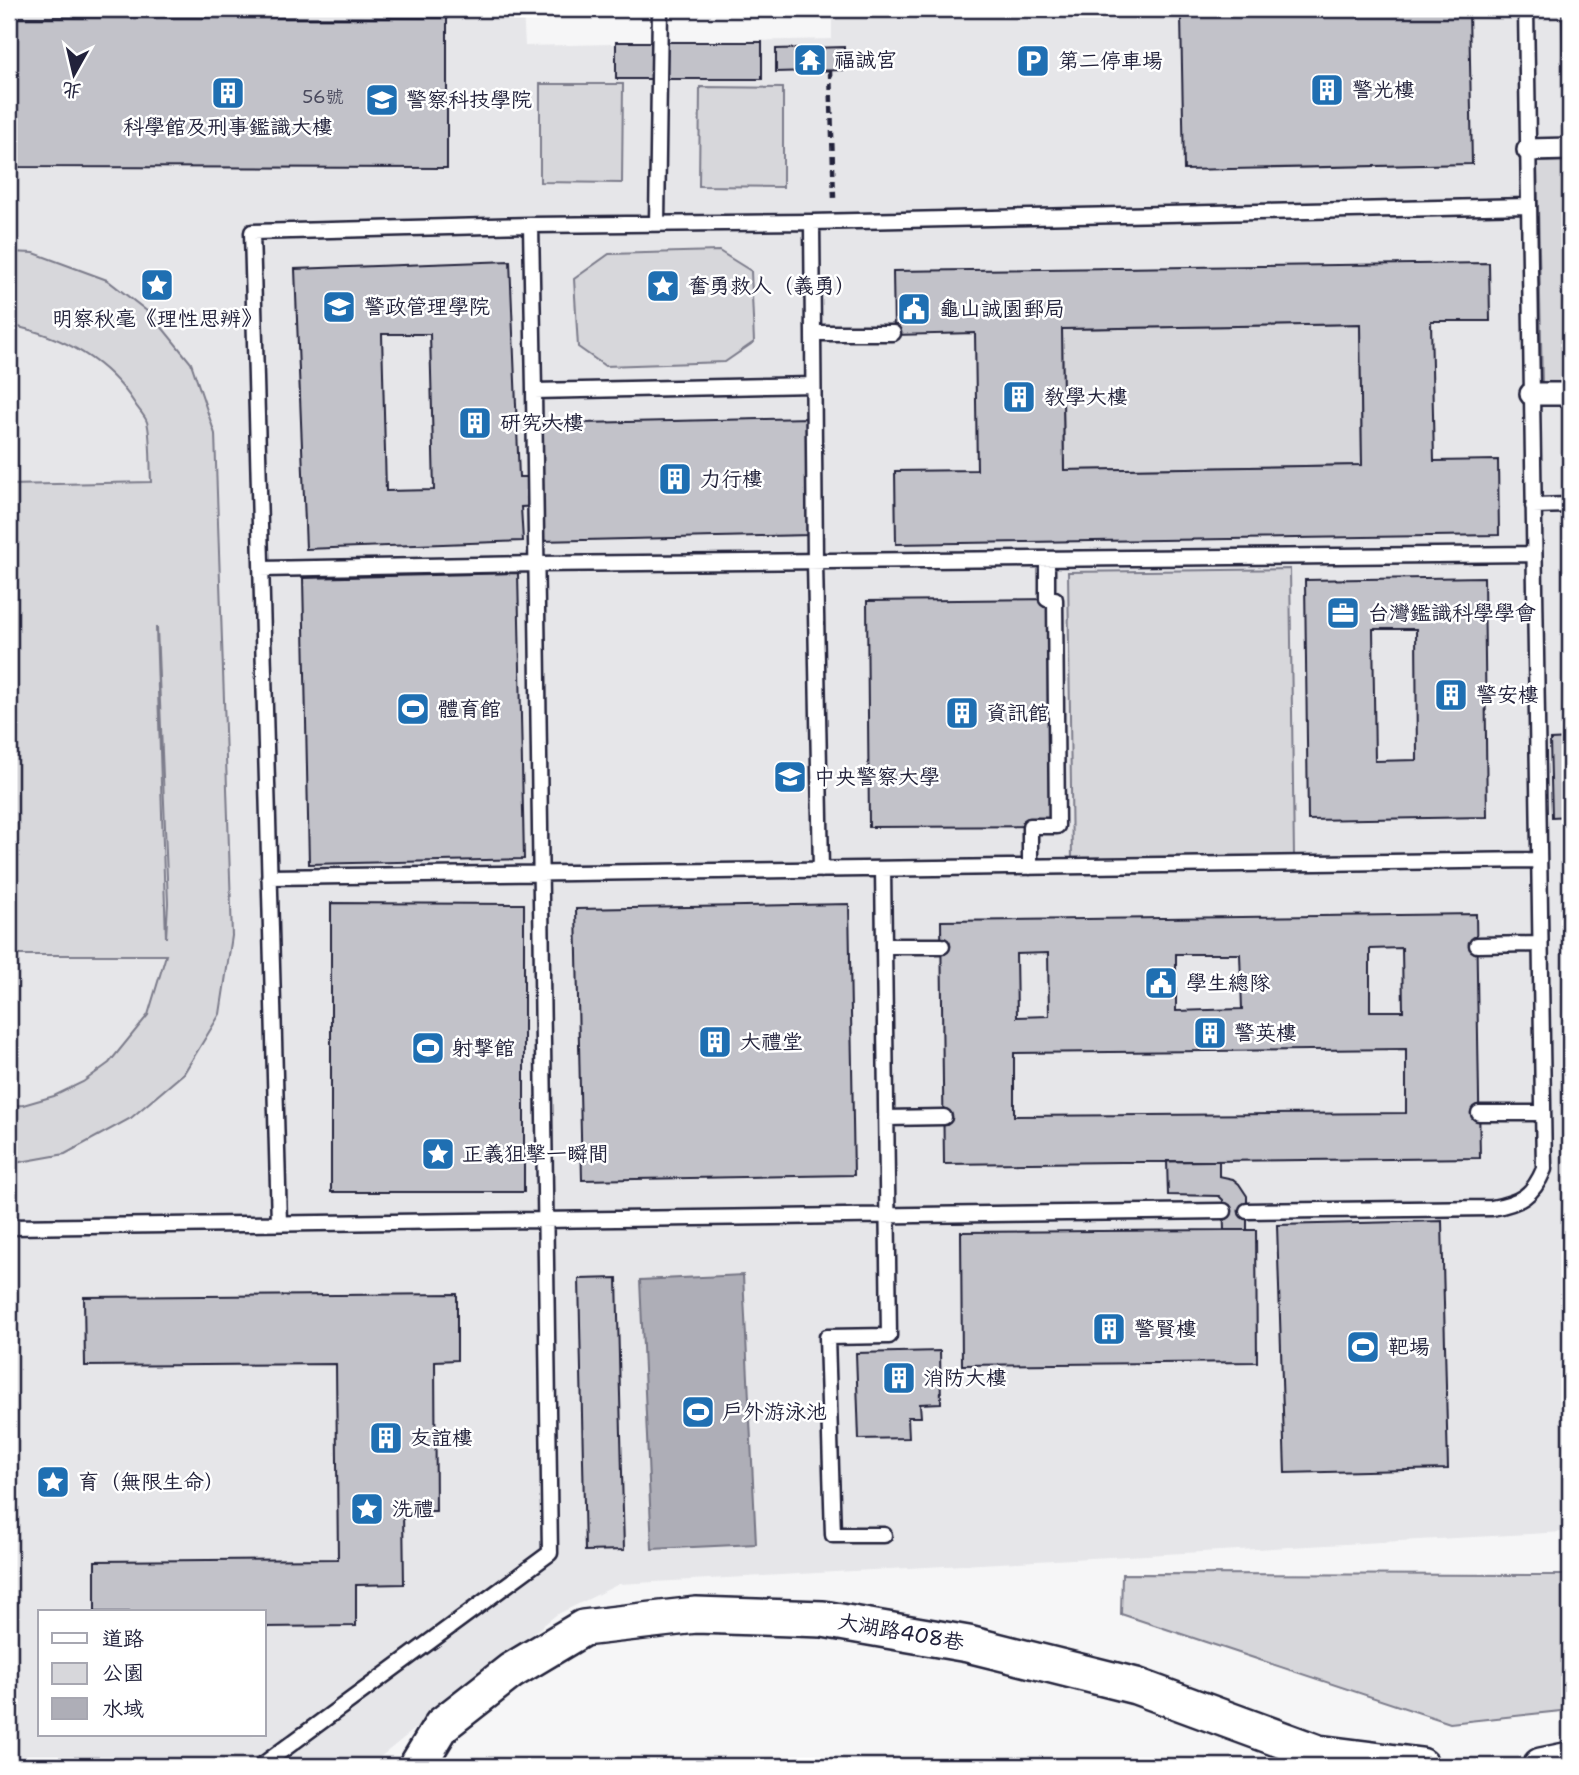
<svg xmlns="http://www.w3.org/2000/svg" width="1579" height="1775" viewBox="0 0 1579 1775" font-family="'Shantell Sans','LXGW WenKai TC',sans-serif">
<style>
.built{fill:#e6e6e9;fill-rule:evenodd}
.green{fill:#d7d7db;stroke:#7c7c8b;stroke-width:2;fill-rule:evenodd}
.water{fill:#aeaeb7;stroke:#767685;stroke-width:2}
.building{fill:#c2c2c9;stroke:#22223b;stroke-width:2;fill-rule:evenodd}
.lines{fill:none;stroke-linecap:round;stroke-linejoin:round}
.service-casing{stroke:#22223b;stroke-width:19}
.pedestrian-casing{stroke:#22223b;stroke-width:26}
.tertiary-casing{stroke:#22223b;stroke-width:40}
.path{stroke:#22223b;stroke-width:4.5;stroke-dasharray:7 5;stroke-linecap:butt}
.service{stroke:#fff;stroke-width:14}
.pedestrian{stroke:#fff;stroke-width:21}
.tertiary{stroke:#fff;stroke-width:35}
.labels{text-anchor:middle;stroke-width:5;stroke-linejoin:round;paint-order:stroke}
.number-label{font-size:18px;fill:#4a4a5e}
.poi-label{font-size:21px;fill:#22223b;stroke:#fff;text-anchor:start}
.street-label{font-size:21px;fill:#22223b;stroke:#fff}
</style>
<rect width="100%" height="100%" fill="#f6f6f7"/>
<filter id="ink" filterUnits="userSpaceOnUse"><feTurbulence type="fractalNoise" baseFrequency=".0143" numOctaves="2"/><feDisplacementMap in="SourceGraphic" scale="14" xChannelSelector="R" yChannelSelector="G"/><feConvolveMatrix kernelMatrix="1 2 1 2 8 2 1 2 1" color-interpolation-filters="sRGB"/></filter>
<g filter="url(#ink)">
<path class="built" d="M 9,9 L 523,9 L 525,46 L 832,39 L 832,9 L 1570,9 L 1570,1507 L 1564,1532 L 619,1584 L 556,1615 L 369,1766 L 9,1766 ZM 40,1612 L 264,1612 L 264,1735 L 40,1735 Z"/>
<path class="green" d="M 540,84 L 623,84 L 622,183 L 540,182 Z
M 700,87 L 783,88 L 783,187 L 699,186 Z
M 1570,161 L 1570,383 L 1542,383 L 1537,162 Z
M 719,251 L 751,271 L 754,342 L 725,362 L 605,366 L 578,347 L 574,279 L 609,254 Z
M 9,252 L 34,253 L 107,280 L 152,315 L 191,363 L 215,434 L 232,936 L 220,1014 L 184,1073 L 131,1118 L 65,1154 L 9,1164 L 9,1106 L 23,1105 L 54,1096 L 83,1082 L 109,1063 L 148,1015 L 166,955 L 9,955 L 9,485 L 151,482 C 150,467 151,436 147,422 C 145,416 138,409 135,404 C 106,359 60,335 9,325 ZM 157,627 L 168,903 L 166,938 L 156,627 Z
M 1360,324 L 1362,465 L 1064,470 L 1062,329 Z
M 1290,569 L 1294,856 L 1072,859 L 1068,572 Z
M 1570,1557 L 1570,1710 L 1450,1723 L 1121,1614 L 1122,1574 L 1565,1575 Z"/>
<path class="water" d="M 743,1275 L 756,1544 L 652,1549 L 640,1280 Z"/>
<path class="building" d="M 1562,9 L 1570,9 L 1570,140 L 1566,140 Z
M 1469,10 L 1472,164 L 1184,170 L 1181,16 Z
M 9,17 L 447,18 L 447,168 L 9,167 Z
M 616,42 L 762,42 L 762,79 L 616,79 Z
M 844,47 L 844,70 L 776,72 L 776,49 Z
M 510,261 L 519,477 L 539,477 L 540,506 L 521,507 L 523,541 L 306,549 L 295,269 ZM 382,334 L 430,334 L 434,490 L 386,491 Z
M 1489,263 L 1490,321 L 1431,321 L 1434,461 L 1498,460 L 1499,535 L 896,544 L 895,471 L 977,470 L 975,333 L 894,335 L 893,271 ZM 1360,324 L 1362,465 L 1064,470 L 1062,329 Z
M 809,418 L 811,535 L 540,541 L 538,424 Z
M 518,573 L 524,859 L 309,864 L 303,578 Z
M 1484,577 L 1487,817 L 1308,820 L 1305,580 ZM 1373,629 L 1416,629 L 1417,760 L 1375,761 Z
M 1055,599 L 1057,826 L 869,827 L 867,601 Z
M 1570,739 L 1570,816 L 1552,817 L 1550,740 Z
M 331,903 L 524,904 L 524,1192 L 331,1192 Z
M 849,904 L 854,1175 L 582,1180 L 576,909 Z
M 1476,914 L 1480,1158 L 944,1164 L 941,921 ZM 1402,948 L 1403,1011 L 1370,1011 L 1370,949 ZM 1048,953 L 1049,1016 L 1017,1017 L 1016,954 ZM 1176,954 L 1240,954 L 1242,1009 L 1176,1011 ZM 1406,1049 L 1406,1113 L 1014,1116 L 1014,1053 Z
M 1167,1161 L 1219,1161 L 1219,1176 L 1233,1179 L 1239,1184 L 1247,1196 L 1247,1230 L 1224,1230 L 1223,1200 L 1219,1196 L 1168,1195 Z
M 1442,1221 L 1448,1469 L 1285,1473 L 1277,1225 Z
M 1224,1230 L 1256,1230 L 1257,1362 L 962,1365 L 961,1232 Z
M 617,1278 L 624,1550 L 585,1551 L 579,1279 Z
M 457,1294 L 457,1360 L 435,1361 L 436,1511 L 403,1511 L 404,1584 L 356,1585 L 356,1626 L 264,1627 L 264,1612 L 95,1612 L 95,1561 L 338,1559 L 336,1364 L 85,1366 L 84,1297 Z
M 940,1351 L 941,1403 L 920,1404 L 921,1417 L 908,1417 L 909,1438 L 859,1439 L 856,1353 Z"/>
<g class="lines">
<defs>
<path id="service" d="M 812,222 L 815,561 L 821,870
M 657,223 L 660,9
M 813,333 L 893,333
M 813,385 L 534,391 L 531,225 L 812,222 L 1528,206
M 1533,506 L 1570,505
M 261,569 L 536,564 L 1534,554
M 1030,867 L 1030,826 L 1057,826 L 1055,599 L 1047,599 L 1047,559
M 883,869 L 889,1336 L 827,1337 L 833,1535 L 884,1535
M 269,877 L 1539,860
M 1477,945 L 1540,944
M 884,946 L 942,946
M 1479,1113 L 1543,1113
M 886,1118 L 944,1117
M 1247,1211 L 1492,1208 C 1520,1203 1533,1196 1544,1169 L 1526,9
M 279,1223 L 252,232 L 531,225
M 9,1227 L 1224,1211
M 261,1766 L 550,1553 L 534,391"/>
<path id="pedestrian" d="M 1528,150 L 1570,149
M 1531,394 L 1570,394"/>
<path id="tertiary" d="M 417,1766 L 442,1725 L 511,1671 L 583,1628 L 696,1615 L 823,1619 L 968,1644 L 1136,1686 L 1318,1753 L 1421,1766
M 1541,1766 L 1570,1760"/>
</defs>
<use href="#service" class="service-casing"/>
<use href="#pedestrian" class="pedestrian-casing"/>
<use href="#tertiary" class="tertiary-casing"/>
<path class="path" d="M 830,71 L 834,199"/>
<use href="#service" class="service"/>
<use href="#pedestrian" class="pedestrian"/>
<use href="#tertiary" class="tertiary"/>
</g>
</g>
<defs>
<symbol id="temple-square" viewBox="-11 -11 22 22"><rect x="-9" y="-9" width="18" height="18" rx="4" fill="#1f6fb2" stroke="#fff"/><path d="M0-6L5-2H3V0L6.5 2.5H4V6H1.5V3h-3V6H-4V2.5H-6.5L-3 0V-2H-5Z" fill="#fff"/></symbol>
<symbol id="parking-square" viewBox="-11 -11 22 22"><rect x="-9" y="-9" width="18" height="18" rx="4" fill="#1f6fb2" stroke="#fff"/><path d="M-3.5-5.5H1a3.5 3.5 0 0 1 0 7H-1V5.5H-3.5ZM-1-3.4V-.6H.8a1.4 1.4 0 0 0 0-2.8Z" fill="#fff"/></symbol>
<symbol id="building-square" viewBox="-11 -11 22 22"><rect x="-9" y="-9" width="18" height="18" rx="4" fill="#1f6fb2" stroke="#fff"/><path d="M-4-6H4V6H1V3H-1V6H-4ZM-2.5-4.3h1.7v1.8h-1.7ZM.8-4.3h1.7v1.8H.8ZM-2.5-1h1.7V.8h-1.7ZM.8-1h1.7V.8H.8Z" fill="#fff"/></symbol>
<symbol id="university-square" viewBox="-11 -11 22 22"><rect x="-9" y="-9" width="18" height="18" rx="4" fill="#1f6fb2" stroke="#fff"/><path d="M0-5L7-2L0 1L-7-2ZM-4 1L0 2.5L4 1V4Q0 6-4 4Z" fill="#fff"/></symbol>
<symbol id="sight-square" viewBox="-11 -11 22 22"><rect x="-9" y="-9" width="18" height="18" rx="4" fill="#1f6fb2" stroke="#fff"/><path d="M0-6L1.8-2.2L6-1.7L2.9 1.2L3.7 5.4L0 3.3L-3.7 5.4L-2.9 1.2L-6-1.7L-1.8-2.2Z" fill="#fff"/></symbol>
<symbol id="civic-square" viewBox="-11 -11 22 22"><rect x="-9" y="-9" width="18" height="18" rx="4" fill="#1f6fb2" stroke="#fff"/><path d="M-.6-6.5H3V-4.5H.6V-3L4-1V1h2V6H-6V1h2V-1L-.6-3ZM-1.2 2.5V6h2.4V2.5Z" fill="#fff"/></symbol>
<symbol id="office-square" viewBox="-11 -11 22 22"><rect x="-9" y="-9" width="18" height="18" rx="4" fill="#1f6fb2" stroke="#fff"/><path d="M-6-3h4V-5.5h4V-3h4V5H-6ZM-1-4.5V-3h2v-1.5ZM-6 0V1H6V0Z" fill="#fff"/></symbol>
<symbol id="stadium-square" viewBox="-11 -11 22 22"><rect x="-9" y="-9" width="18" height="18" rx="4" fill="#1f6fb2" stroke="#fff"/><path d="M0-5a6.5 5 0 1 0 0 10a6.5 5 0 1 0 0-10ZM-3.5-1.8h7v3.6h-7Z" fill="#fff"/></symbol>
</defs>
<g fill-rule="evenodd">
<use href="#temple-square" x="791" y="41" width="38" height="38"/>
<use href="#parking-square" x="1014" y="42" width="38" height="38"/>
<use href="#building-square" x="1308" y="71" width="38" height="38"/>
<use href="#building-square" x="209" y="74" width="38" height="38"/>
<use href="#university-square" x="363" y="81" width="38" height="38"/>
<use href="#sight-square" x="138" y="266" width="38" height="38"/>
<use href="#sight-square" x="644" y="267" width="38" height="38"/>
<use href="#university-square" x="320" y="288" width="38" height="38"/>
<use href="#civic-square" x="895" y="290" width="38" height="38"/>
<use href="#building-square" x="1000" y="378" width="38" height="38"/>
<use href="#building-square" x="456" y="404" width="38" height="38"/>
<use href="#building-square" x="656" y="460" width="38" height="38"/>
<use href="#office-square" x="1324" y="594" width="38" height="38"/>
<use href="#building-square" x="1432" y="676" width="38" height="38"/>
<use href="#stadium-square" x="394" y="690" width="38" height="38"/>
<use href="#building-square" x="943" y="694" width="38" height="38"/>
<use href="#university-square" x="771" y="758" width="38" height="38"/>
<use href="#civic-square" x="1142" y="964" width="38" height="38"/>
<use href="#building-square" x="1191" y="1014" width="38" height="38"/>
<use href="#building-square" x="696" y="1023" width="38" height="38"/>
<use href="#stadium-square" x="409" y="1029" width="38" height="38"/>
<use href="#sight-square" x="419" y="1135" width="38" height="38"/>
<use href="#building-square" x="1090" y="1310" width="38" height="38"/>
<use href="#stadium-square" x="1344" y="1328" width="38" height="38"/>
<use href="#building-square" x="880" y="1359" width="38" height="38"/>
<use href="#stadium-square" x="679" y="1393" width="38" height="38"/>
<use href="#building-square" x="367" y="1419" width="38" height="38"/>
<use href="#sight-square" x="34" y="1463" width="38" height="38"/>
<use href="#sight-square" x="348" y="1490" width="38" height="38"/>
</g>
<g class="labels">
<g class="number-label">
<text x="323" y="103">56號</text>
</g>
<g class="poi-label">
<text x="834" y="67">福誠宮</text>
<text x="1058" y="68">第二停車場</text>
<text x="1352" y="97">警光樓</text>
<text x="406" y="107">警察科技學院</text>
<text x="228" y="134" text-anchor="middle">科學館及刑事鑑識大樓</text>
<text x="688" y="293">奮勇救人（義勇）</text>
<text x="364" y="314">警政管理學院</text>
<text x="939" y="316">龜山誠園郵局</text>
<text x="157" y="326" text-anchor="middle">明察秋毫《理性思辨》</text>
<text x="1044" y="404">教學大樓</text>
<text x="500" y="430">研究大樓</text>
<text x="700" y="486">力行樓</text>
<text x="1368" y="620">台灣鑑識科學學會</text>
<text x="1476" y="702">警安樓</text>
<text x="438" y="716">體育館</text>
<text x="986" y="720">資訊館</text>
<text x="814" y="784">中央警察大學</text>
<text x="1186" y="990">學生總隊</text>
<text x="1234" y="1040">警英樓</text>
<text x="740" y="1049">大禮堂</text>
<text x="452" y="1055">射撃館</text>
<text x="462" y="1161">正義狙擊一瞬間</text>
<text x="1134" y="1336">警賢樓</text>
<text x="1388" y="1354">靶場</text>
<text x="923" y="1385">消防大樓</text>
<text x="722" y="1419">戶外游泳池</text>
<text x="410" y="1445">友誼樓</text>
<text x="78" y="1489">育（無限生命）</text>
<text x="392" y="1516">洗禮</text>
</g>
<g class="street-label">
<text transform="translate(901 1632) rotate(10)" y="7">大湖路408巷</text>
</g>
</g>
<rect width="1579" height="1775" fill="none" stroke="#fff" stroke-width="35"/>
<rect x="18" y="18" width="1544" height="1740" fill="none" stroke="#22223b" stroke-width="2.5" filter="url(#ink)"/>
<rect x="38" y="1610" width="228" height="126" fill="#ffffff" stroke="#a7a7b1" stroke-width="2"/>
<rect x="52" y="1633" width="35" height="10" fill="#ffffff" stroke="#a7a7b1" stroke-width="2"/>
<text x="102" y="1646" font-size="21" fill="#22223b">道路</text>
<rect x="52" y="1663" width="35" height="21" fill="#d7d7db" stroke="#a7a7b1" stroke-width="2"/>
<text x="102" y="1680" font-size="21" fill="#22223b">公園</text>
<rect x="52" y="1698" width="35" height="21" fill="#aeaeb7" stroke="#a7a7b1" stroke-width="2"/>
<text x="102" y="1716" font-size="21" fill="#22223b">水域</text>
<g transform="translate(74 74) rotate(188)" stroke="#ffffff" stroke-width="5" paint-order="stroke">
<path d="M0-5L12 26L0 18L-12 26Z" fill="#22223b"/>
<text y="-10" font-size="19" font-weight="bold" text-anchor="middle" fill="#22223b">北</text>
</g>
</svg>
